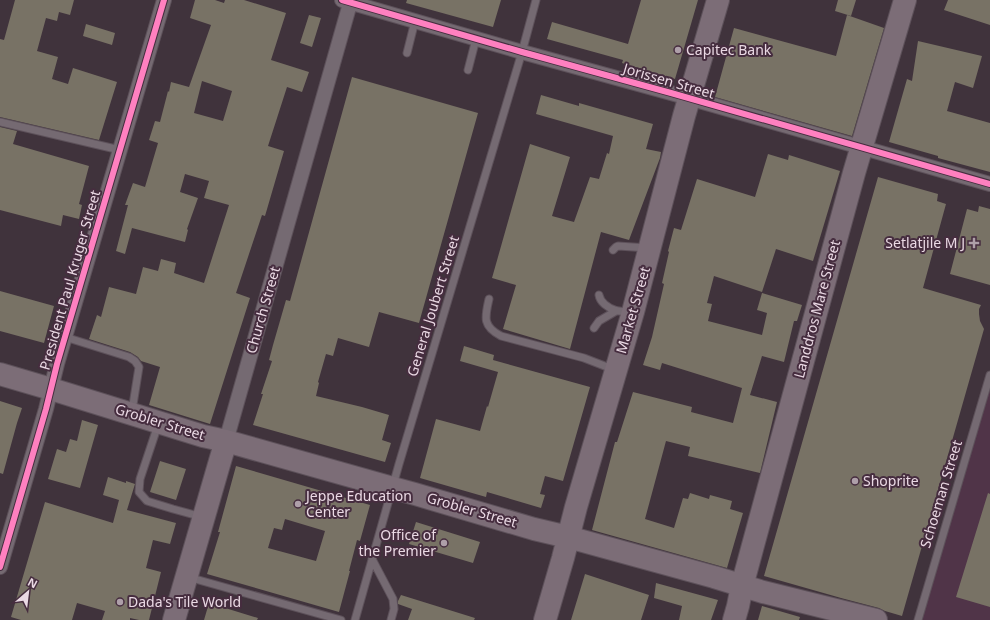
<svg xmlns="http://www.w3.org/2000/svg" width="990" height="620" viewBox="0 0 990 620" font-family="'Noto Sans',sans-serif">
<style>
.built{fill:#503448}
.building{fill:#787265;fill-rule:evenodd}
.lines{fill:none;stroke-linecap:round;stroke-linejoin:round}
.lane-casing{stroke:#5d515a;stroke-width:9}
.street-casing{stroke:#5d515a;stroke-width:16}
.primary-casing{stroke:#5d515a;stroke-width:24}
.lane{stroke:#756a72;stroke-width:7}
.street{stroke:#756a72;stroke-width:14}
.primary{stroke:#7c6d77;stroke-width:22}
.cycleway-casing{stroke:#462d3f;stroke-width:8}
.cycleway{stroke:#ff80c0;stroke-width:6}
.poi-dot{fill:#ae9fa9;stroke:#462d3f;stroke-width:1.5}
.labels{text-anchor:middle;stroke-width:4;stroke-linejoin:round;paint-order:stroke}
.poi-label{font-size:14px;fill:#ead9e4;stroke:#462d3f;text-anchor:start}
.street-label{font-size:14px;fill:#ead9e4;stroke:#462d3f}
</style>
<rect width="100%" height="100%" fill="#40333c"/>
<path class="built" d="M 990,372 L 990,620 L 917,620 Z"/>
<path class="building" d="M 15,0 L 74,0 L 70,15 L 59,12 L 57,21 L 46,18 L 37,51 L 58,57 L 52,79 L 68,84 L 73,68 L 117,82 L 99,140 L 0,117 L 0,39 L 4,40 Z
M 195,0 L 215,0 L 224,3 L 225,0 L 244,0 L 286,13 L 271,60 L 309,72 L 302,92 L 287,87 L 268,146 L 284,151 L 265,216 L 262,215 L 236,293 L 250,298 L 210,424 L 149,405 L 160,367 L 141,361 L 138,357 L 130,352 L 89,339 L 97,315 L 101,317 L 109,287 L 136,294 L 143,267 L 158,271 L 161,259 L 176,263 L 174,273 L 204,283 L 229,205 L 204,198 L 209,181 L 185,174 L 180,192 L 198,198 L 187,229 L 188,230 L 185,242 L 132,228 L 125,254 L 116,251 L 128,205 L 125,205 L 133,183 L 145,187 L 158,143 L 149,140 L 155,121 L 160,122 L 168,91 L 169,92 L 171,82 L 189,87 L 211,25 L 190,18 ZM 202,81 L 232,91 L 223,121 L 194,113 Z
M 407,0 L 501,0 L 493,27 L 406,3 Z
M 641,0 L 698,0 L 675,79 L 622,63 L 623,60 L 547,39 L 552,22 L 628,44 Z
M 838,0 L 856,0 L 851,16 L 835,11 Z
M 948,0 L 990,0 L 990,25 L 944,10 Z
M 309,15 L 321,18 L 312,47 L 300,43 Z
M 847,15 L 884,28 L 852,136 L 715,97 L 734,28 L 836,56 Z
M 86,24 L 115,33 L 112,45 L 83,36 Z
M 918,41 L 982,56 L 973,88 L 955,82 L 947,111 L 990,123 L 990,172 L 938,158 L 938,156 L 889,142 L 907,79 L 912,81 Z
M 352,77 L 478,113 L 419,323 L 379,312 L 369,347 L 338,338 L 333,356 L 326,354 L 318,382 L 319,383 L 316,396 L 362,407 L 389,415 L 382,440 L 391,443 L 385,462 L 253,425 L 263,394 L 261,394 L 272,361 L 269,360 L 273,345 L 286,300 L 290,301 Z
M 541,95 L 579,106 L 579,103 L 653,124 L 646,149 L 661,152 L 660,158 L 629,240 L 601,232 L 570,349 L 503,329 L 516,285 L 492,278 L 530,144 L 570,157 L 552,216 L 574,222 L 590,177 L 599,179 L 607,153 L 609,154 L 613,136 L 536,114 Z
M 0,127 L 17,131 L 13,144 L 89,166 L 79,204 L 82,205 L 79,219 L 63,215 L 61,226 L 0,210 Z
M 768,154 L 788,160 L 789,155 L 840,171 L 813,261 L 776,249 L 762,292 L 714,276 L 707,303 L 712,304 L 708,321 L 762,335 L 767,313 L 757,310 L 762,293 L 802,305 L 797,321 L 794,321 L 784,362 L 762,356 L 750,395 L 777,402 L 760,473 L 688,456 L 690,447 L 666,441 L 645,519 L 674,528 L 683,498 L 688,499 L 690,493 L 709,499 L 710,495 L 732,501 L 730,509 L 743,513 L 727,568 L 592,530 L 615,442 L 617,442 L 633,392 L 692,407 L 691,412 L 733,423 L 742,388 L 662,363 L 660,370 L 643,365 L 652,337 L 664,284 L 662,283 L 669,252 L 668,251 L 674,228 L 681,230 L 697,179 L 755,197 Z
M 878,177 L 938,194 L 937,201 L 946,204 L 923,288 L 981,305 L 979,309 L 979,314 L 980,321 L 984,329 L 902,616 L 885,611 L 879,608 L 841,598 L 764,576 Z
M 979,206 L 990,209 L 990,285 L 950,274 L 967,209 L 978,212 Z
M 0,291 L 54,306 L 44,343 L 0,331 Z
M 464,346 L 494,355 L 493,360 L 590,387 L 563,481 L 545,476 L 540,494 L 545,495 L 541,508 L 487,492 L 486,497 L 420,478 L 436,419 L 480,431 L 487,406 L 488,407 L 498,372 L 460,361 Z
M 0,401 L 22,408 L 17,423 L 3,474 L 0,473 Z
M 82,420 L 98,425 L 80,488 L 48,479 L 57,449 L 66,452 L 70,439 L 77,441 Z
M 160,461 L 186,469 L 176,500 L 150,492 Z
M 236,466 L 370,505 L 360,541 L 357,540 L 349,571 L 350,571 L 339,612 L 207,574 L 220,532 L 218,532 ZM 285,519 L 325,531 L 316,561 L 268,548 L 274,528 L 282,530 Z
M 108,477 L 126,483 L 126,481 L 135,484 L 127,510 L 176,523 L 170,544 L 153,540 L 146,568 L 161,572 L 149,620 L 139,620 L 130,618 L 130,620 L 102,620 L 105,611 L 77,603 L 72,620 L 21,620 L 11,617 L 45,502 L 113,523 L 119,500 L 103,495 Z
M 988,493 L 990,494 L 990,607 L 956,597 Z
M 416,522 L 480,542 L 473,563 L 409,544 Z
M 585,574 L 649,595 L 641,620 L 571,620 Z
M 656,583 L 718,600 L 711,620 L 679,620 L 682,606 L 654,598 Z
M 401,595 L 475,618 L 474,620 L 408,620 L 412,609 L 398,604 L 398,601 Z
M 209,603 L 258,618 L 257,620 L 204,620 Z
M 762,606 L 800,617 L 799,620 L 758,620 Z"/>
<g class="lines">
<defs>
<path id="lane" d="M 407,53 L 415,21
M 468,70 L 476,39
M 0,122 L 120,150
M 613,250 L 616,247 L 618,246 L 648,248
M 599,295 C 600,302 608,308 615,310 C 619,312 626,311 631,312
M 489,299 C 485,317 482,326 501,336 L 584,358 L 615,370
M 594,328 L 599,321 L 616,311
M 65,337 L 129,357 L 135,361 L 139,367 L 132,411
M 158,425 L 140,479 L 139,492 L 147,501 L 173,509 L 202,517
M 372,559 L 393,599 L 394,609 L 391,620
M 188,577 L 341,620
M 355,620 L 399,464 L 522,52 L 536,0
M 918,620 L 990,375"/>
<path id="street" d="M 342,0 L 522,52 L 671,93 L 990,184
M 226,441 L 351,0
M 0,567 L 46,409 L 57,364 L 164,0"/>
<path id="primary" d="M 0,374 L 51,389 L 203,436 L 226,441 L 393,488 L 415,494 L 534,529 L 568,537 L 714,577 L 763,592 L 876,620
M 174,620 L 220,461 L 226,441
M 545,620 L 563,558 L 576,507 L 633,312 L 684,116 L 718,0
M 734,620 L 738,606 L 742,586 L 854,173 L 905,0"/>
</defs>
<use href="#lane" class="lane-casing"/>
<use href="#street" class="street-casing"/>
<use href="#primary" class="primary-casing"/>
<use href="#lane" class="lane"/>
<use href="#street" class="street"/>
<use href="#primary" class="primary"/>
<defs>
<path id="cycleway" d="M 342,0 L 522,52 L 671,93 L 990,184
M 0,567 L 46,409 L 57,364 L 164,0"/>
</defs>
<use href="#cycleway" class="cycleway-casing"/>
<use href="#cycleway" class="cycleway"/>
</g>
<g class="poi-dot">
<circle cx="678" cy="50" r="4"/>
<path d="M972 237h4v4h4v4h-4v4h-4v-4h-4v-4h4z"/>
<circle cx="855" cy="481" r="4"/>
<circle cx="298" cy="504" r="4"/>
<circle cx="444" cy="543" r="4"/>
<circle cx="120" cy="602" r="4"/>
</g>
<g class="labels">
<g class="poi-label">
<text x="686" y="55">Capitec Bank</text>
<text x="965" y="248" text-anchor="end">Setlatjile M J</text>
<text x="863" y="486">Shoprite</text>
<text x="306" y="501">Jeppe Education<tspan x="306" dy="16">Center</tspan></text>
<text x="436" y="540" text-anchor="end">Office of<tspan x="436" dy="16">the Premier</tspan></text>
<text x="128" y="607">Dada's Tile World</text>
</g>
<g class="street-label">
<text transform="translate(669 81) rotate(16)" y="5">Jorissen Street</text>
<text transform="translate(70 280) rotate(-74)" y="5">President Paul Kruger Street</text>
<text transform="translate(433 306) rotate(-73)" y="5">General Joubert Street</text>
<text transform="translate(817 309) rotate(-75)" y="5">Landdros Mare Street</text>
<text transform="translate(263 310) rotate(-74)" y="5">Church Street</text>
<text transform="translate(633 310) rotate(-74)" y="5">Market Street</text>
<text transform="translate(160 422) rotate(17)" y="5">Grobler Street</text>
<text transform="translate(941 494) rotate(-73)" y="5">Schoeman Street</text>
<text transform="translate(472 510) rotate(16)" y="5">Grobler Street</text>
</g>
</g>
<g transform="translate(28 592) rotate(28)" stroke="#462d3f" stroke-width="3" paint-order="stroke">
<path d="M0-3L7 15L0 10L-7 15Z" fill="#ead9e4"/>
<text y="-6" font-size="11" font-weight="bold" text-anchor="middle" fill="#ead9e4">N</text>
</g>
</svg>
